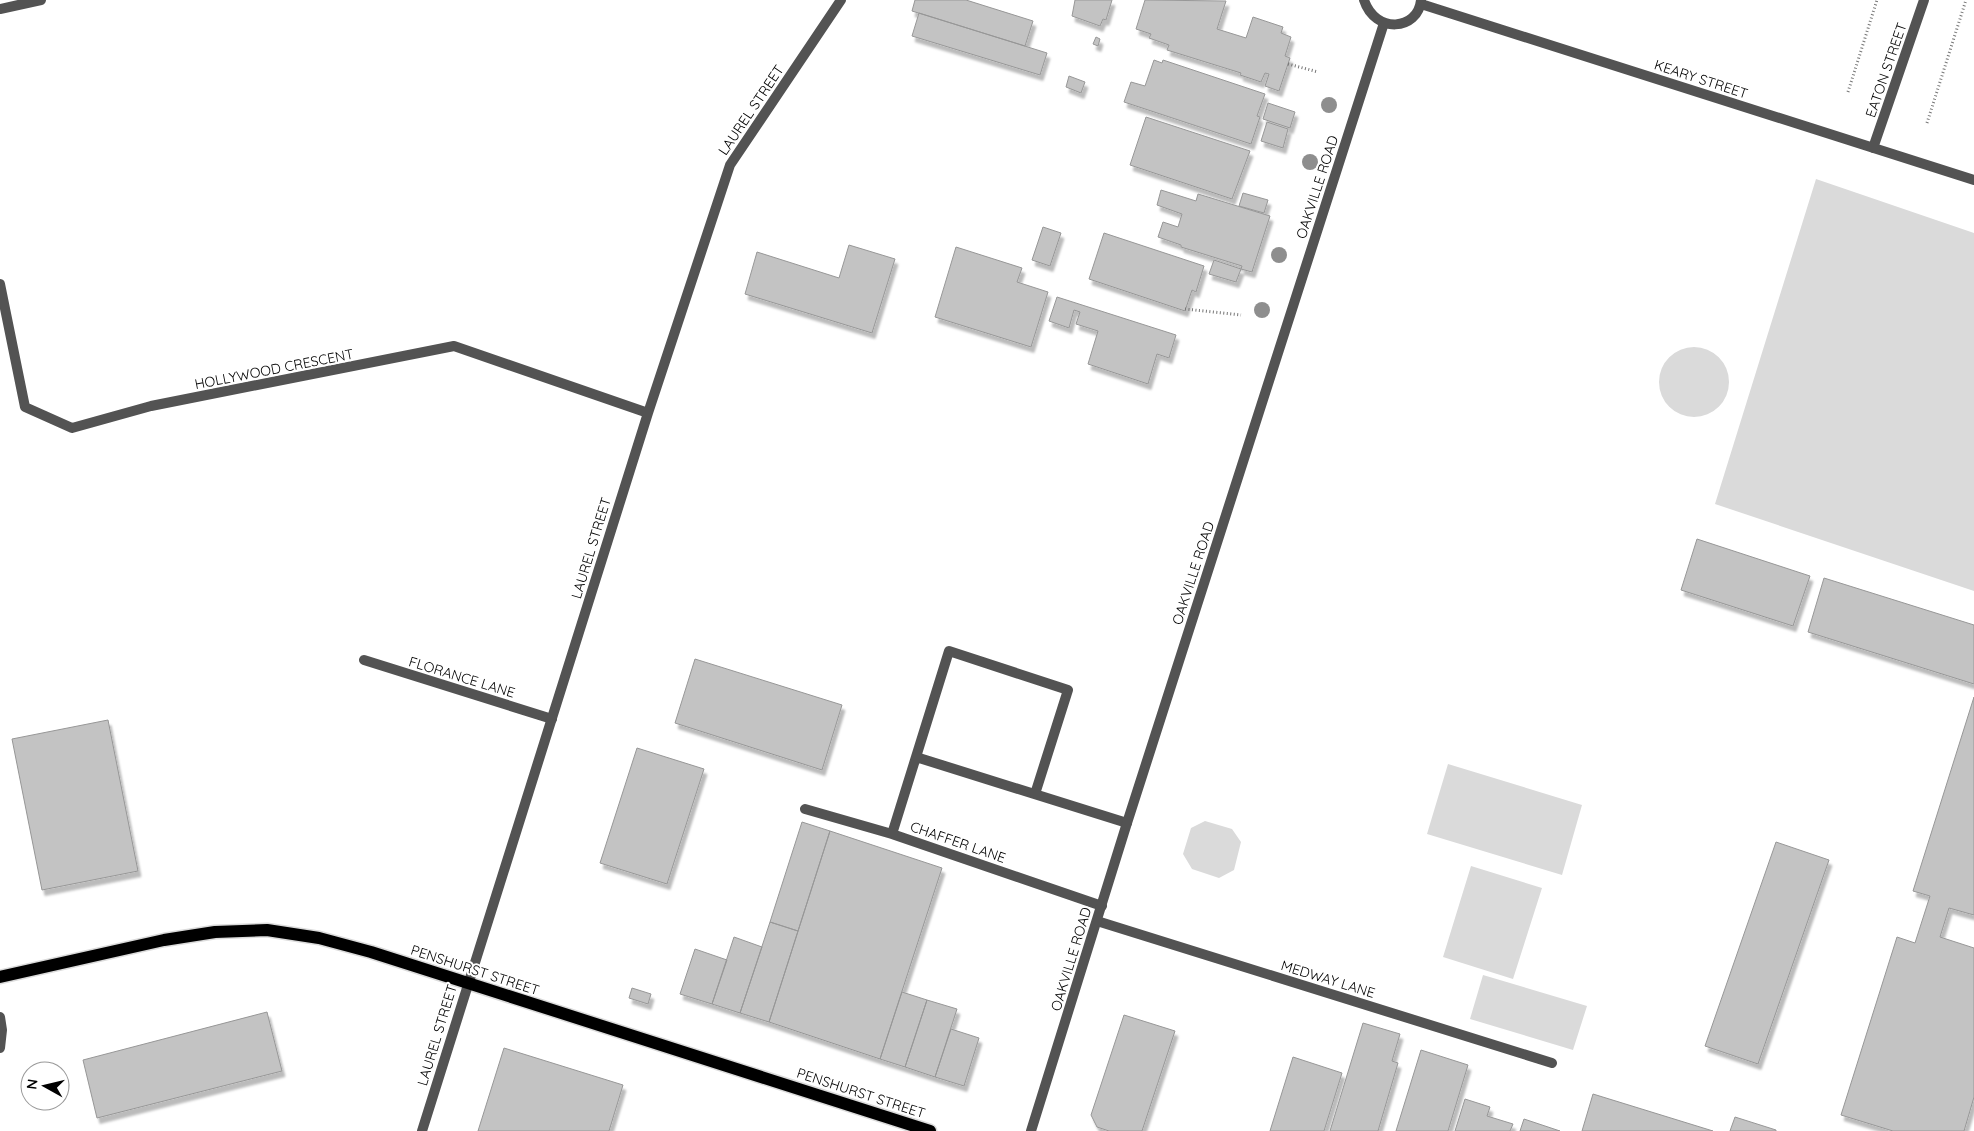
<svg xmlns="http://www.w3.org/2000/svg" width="1974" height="1131" viewBox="0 0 1974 1131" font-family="Quicksand,sans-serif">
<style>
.green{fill:#dadada}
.building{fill:#c3c3c3;stroke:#979797;filter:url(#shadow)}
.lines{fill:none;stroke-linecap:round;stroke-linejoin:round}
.primary-casing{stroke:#dbdbdb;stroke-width:15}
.path{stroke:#757575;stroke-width:3;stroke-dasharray:1 2.5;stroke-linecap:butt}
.service{stroke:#535353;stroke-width:10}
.minor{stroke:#535353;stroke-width:10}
.primary{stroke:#000;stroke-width:12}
.tree{fill:#8e8e8e}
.labels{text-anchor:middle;stroke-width:4;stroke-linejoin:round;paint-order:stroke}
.street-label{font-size:14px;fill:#000;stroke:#fff}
</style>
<defs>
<filter id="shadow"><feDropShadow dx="3" dy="5.5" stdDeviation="1" flood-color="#0004"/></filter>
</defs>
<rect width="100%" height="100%" fill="#fff"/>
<path class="green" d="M 1816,179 L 1974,233 L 1974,591 L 1715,504 Z
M1659 382a35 35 0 1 1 70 0a35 35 0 1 1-70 0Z
M 1448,764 L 1582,805 L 1562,875 L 1427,834 Z
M 1205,821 L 1232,829 L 1241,842 L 1234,870 L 1219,878 L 1192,869 L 1183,854 L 1191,828 Z
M 1471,866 L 1542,888 L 1513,979 L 1443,957 Z
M 1483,975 L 1587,1006 L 1573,1050 L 1470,1019 Z"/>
<path class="building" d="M 915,0 L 966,0 L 1033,21 L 1025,46 L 912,11 Z
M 1075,0 L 1112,0 L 1106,20 L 1103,19 L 1100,26 L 1072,16 Z
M 1145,0 L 1226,1 L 1217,29 L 1246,38 L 1253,17 L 1283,27 L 1281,33 L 1291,37 L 1285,56 L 1290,58 L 1279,91 L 1265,86 L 1269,74 L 1265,73 L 1261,82 L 1240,75 L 1241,73 L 1167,50 L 1169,45 L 1149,38 L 1151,34 L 1136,29 Z
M 919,13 L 1047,53 L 1040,75 L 912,36 Z
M 1096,37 L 1100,39 L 1098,46 L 1093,44 Z
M 1154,60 L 1162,63 L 1163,60 L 1265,94 L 1257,116 L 1260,117 L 1251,144 L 1124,102 L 1131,82 L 1145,86 Z
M 1069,76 L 1085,82 L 1081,93 L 1066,87 Z
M 1268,103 L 1295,112 L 1290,128 L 1263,119 Z
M 1146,117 L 1250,151 L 1232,199 L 1130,165 Z
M 1267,122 L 1288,129 L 1283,148 L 1261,141 Z
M 1161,190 L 1196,201 L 1198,194 L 1270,216 L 1252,272 L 1241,269 L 1242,266 L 1181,247 L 1181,245 L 1158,237 L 1163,222 L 1178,227 L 1182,214 L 1157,205 Z
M 1243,193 L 1268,200 L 1264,213 L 1239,206 Z
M 1043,227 L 1061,233 L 1050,266 L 1032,260 Z
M 1104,233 L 1204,266 L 1196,292 L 1192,290 L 1185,311 L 1089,279 Z
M 849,245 L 895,259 L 872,333 L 745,294 L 757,252 L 839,278 Z
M 956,247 L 1022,268 L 1017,282 L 1048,292 L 1031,347 L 935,317 Z
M 1214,260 L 1241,269 L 1236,282 L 1209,274 Z
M 1057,297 L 1176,335 L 1169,358 L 1157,354 L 1148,384 L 1088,364 L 1098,331 L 1076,324 L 1080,312 L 1074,310 L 1069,328 L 1049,321 Z
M 1697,539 L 1810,576 L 1793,626 L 1681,590 Z
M 1824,578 L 1974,625 L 1974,684 L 1808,632 Z
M 695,659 L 842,705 L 822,770 L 675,723 Z
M 1974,697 L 1974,915 L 1949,908 L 1940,937 L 1974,948 L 1974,1097 L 1964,1131 L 1893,1131 L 1841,1115 L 1897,937 L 1915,943 L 1930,896 L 1913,891 Z
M 108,720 L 138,871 L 42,890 L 12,739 Z
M 637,748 L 704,769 L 667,884 L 600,863 Z
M 802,822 L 830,831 L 798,931 L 770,922 Z
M 830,831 L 942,868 L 880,1059 L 769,1022 Z
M 1776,842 L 1829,860 L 1758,1064 L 1705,1046 Z
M 770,922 L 798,931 L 769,1022 L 740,1013 Z
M 734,937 L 762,947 L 740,1013 L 712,1004 Z
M 695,949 L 727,960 L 712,1004 L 680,994 Z
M 632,988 L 651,994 L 648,1004 L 629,998 Z
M 902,992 L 927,1000 L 905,1067 L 880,1059 Z
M 927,1000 L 957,1009 L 935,1077 L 905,1067 Z
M 267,1012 L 282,1071 L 97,1118 L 83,1060 Z
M 1124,1015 L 1175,1031 L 1142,1131 L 1109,1131 L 1097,1127 L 1091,1115 Z
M 1363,1023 L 1400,1034 L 1392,1061 L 1398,1063 L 1378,1131 L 1330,1131 Z
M 951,1029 L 979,1038 L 964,1086 L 935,1077 Z
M 504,1048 L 623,1085 L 609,1131 L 478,1131 Z
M 1421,1050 L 1468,1065 L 1448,1131 L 1396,1131 Z
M 1293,1057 L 1342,1073 L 1324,1131 L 1270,1131 Z
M 1593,1094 L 1713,1131 L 1582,1131 Z
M 1465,1099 L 1490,1107 L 1487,1116 L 1513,1124 L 1510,1131 L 1455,1131 Z
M 1735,1117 L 1776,1130 L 1776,1131 L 1730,1131 Z
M 1524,1119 L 1560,1131 L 1520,1131 Z"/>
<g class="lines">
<defs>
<path id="primary" d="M 0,977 L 164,940 L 215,932 L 267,930 L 319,938 L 371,952 L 930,1131"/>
</defs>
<use href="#primary" class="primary-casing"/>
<path class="path" d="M 1288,64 L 1318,72
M 1848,92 L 1877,0
M 1927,123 L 1966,0
M 1185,309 L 1241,315"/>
<path class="service" d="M 364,660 L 552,719
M 916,757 L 1127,823
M 805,809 L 892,834 L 1102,906
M 892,834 L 949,651 L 1068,690 L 1035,794
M 1097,921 L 1552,1063"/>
<path class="minor" d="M 1364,0 C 1375,34 1418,31 1421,0
M 1421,4 L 1974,180
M 0,9 L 41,0
M 1873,148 L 1924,0
M 0,284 L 25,407 L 72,428 L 151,406 L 454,346 L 648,413
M 0,1017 L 2,1030 L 0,1048
M 422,1131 L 648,413 L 730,165 L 841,0
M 1031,1131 L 1127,823 L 1384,23"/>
<use href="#primary" class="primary"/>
</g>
<g class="tree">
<circle cx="1329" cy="105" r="8"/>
<circle cx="1310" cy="162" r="8"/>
<circle cx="1279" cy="255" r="8"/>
<circle cx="1262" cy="310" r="8"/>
</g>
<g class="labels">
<g class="street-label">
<text transform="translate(1886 70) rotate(-71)" y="5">EATON STREET</text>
<text transform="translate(1701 79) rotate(18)" y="5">KEARY STREET</text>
<text transform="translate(751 110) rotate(-56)" y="5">LAUREL STREET</text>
<text transform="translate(1317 187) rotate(-72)" y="5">OAKVILLE ROAD</text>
<text transform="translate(274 369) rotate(-11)" y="5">HOLLYWOOD CRESCENT</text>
<text transform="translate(591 548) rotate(-73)" y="5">LAUREL STREET</text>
<text transform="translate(1193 573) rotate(-72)" y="5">OAKVILLE ROAD</text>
<text transform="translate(462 677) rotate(17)" y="5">FLORANCE LANE</text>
<text transform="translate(958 842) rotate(19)" y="5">CHAFFER LANE</text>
<text transform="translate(1071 959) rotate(-73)" y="5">OAKVILLE ROAD</text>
<text transform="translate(475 970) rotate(18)" y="5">PENSHURST STREET</text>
<text transform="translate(1328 979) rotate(17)" y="5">MEDWAY LANE</text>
<text transform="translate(437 1035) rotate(-73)" y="5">LAUREL STREET</text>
<text transform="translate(861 1093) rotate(18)" y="5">PENSHURST STREET</text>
</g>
</g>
<g transform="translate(45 1086) rotate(278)"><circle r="24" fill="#ffffff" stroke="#999999"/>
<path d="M0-4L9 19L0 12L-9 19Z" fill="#000000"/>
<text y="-8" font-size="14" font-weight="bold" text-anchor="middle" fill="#000000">N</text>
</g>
</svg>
